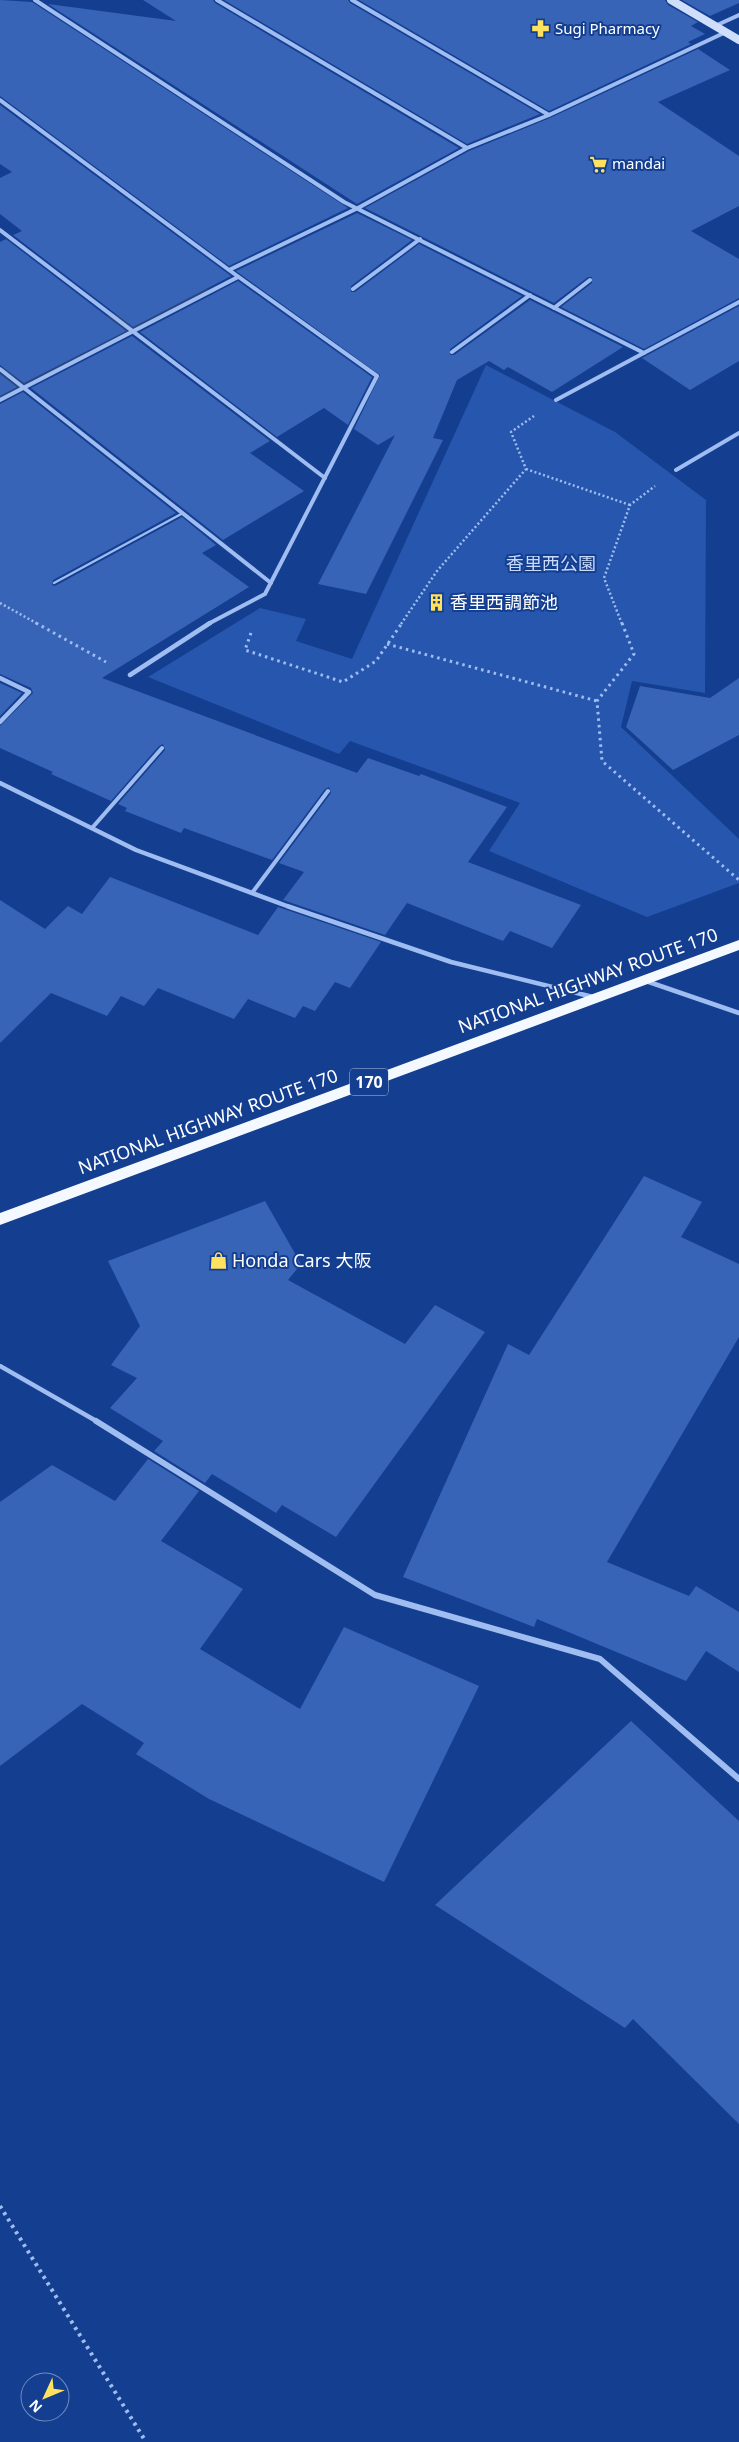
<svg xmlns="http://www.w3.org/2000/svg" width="739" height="2442" viewBox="0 0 739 2442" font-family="'Noto Sans','Noto Sans JP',sans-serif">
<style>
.green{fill:#2756af}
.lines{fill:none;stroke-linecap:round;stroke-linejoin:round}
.canal{fill:#264582;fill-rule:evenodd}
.building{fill:#3864b7}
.path-far2{stroke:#a0bdf1;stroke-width:2.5;stroke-dasharray:2 2.5;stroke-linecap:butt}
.path-far1{stroke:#a0bdf1;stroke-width:3;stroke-dasharray:2.5 4;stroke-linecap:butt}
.path{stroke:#a0bdf1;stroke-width:4;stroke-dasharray:3 4.5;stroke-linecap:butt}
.service-far1{stroke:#a0bdf1;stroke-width:2.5}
.service{stroke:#a0bdf1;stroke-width:4}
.minor-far2{stroke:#a0bdf1;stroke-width:4}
.minor-far1{stroke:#a0bdf1;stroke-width:4.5}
.minor{stroke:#a0bdf1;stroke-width:6}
.secondary{stroke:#cfdefb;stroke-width:8}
.trunk{fill:#f4f8ff;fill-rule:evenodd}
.labels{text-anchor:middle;stroke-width:4;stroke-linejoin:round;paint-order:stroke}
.far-poi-label{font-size:15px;fill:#fff;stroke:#143e90;text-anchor:start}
.shield{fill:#143e90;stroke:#b8c5de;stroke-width:1}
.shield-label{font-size:16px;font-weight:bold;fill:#fff}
.park-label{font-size:18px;fill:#c7dafc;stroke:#143e90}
.poi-label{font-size:18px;fill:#fff;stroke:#143e90;text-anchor:start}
.street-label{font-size:18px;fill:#fff;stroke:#143e90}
</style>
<rect width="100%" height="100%" fill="#143e90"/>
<path class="green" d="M 486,365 L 615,432 L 706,500 L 705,693 L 632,681 L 621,727 L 739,839 L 739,883 L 647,917 L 489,851 L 520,803 L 350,741 L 339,754 L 148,677 L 260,608 L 306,619 L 296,641 L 352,659 Z"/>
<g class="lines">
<path class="canal" d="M 189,279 L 202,282 L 208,290 L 202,298 L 14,394 L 0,397 L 0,370 L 176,282 Z"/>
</g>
<path class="building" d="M 0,0 L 32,2 L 348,208 L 229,266 L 0,96 Z
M 143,0 L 213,0 L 215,3 L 459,148 L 357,204 L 48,4 L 176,21 Z
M 224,0 L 348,0 L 350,3 L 540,114 L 467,144 Z
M 359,0 L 665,0 L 668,5 L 698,22 L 691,26 L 705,34 L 688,42 L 691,44 L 549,111 Z
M 682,0 L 739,0 L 739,3 L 710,16 Z
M 698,49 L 730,70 L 658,102 L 739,156 L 739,206 L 691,231 L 739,259 L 739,298 L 644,349 L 561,307 L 592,283 L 592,277 L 588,277 L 554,303 L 365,208 L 469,151 L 550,118 Z
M 0,105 L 227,273 L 231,276 L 133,327 L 13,235 L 22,231 L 0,214 L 0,178 L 12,172 L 0,164 Z
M 357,213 L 412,240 L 351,286 L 351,292 L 355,292 L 419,244 L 522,296 L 450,349 L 450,355 L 454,355 L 530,300 L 623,347 L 552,392 L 508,367 L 504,370 L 489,361 L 457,380 L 433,438 L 443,440 L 366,594 L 318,584 L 395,435 L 378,445 L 354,429 L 380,375 L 236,271 Z
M 6,239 L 126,331 L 24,383 L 0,365 L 0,242 Z
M 238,281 L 372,377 L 348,425 L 324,408 L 277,437 L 140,332 Z
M 739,306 L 739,361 L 690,390 L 642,358 Z
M 132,336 L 270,441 L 250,453 L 304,491 L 223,540 L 31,388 Z
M 0,374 L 17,387 L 0,396 Z
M 23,392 L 176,513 L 53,580 L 52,585 L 55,586 L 182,517 L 216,545 L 202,553 L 249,587 L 102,678 L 357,773 L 368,758 L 419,776 L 421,774 L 507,807 L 468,862 L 581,905 L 552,948 L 510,931 L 503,941 L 407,903 L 385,935 L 283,900 L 304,872 L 279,863 L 331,793 L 329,787 L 325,789 L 272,860 L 184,828 L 181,833 L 125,811 L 127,808 L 118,804 L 165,750 L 163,744 L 159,746 L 111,801 L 51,774 L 53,772 L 0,748 L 0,726 L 33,693 L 31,688 L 0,674 L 0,404 Z
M 739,678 L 739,735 L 673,770 L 626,727 L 640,686 L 710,698 Z
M 0,683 L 22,693 L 0,716 Z
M 110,877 L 258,935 L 278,907 L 381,942 L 350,988 L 335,982 L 315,1011 L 303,1006 L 295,1018 L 248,999 L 234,1019 L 158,988 L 144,1006 L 121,996 L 107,1016 L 51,993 L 0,1043 L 0,900 L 45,929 L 68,906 L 82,914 Z
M 644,1176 L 702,1202 L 681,1237 L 739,1264 L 739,1337 L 607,1562 L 689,1596 L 696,1586 L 739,1612 L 739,1672 L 706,1651 L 686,1681 L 537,1619 L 534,1627 L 403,1577 L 508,1344 L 529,1355 Z
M 265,1201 L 301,1264 L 288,1280 L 405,1344 L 435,1305 L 485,1332 L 336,1537 L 282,1505 L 276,1513 L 212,1474 L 205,1483 L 154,1451 L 163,1441 L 110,1408 L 137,1378 L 111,1365 L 140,1326 L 108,1261 Z
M 148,1459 L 199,1491 L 161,1541 L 243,1589 L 200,1649 L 300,1709 L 344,1627 L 479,1686 L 384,1882 L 209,1799 L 136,1754 L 144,1743 L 82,1704 L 0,1766 L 0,1502 L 52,1465 L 115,1501 Z
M 631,1721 L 739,1821 L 739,2124 L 633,2019 L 625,2028 L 435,1905 Z"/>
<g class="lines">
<path class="path-far2" d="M 526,469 L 630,505
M 0,603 L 38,624
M 401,624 L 437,571 L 526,469 L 511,432 L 534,416
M 622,624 L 604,578 L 630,505 L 655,486"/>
<path class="path-far1" d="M 36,623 L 106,662
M 622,623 L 634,654 L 597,701 L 602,761 L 739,880
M 251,633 L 245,650 L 343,682 L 376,661 L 402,623
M 387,644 L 597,701"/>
<path class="path" d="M 0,2206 L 146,2442"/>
<path class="service-far1" d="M 54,583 L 183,513"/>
<path class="service" d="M 92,828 L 162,748
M 252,893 L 328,791"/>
<path class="minor-far2" d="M 35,0 L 344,202 L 644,353
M 217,0 L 467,148
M 352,0 L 549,115
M 715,26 L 739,15
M 0,100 L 229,270 L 377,376 L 265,594 L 208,624
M 0,230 L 325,478
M 229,270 L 358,208 L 467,148 L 549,115 L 726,32
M 353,289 L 420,239
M 554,308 L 590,280
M 452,352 L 530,295
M 0,369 L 271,583
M 0,400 L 238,277
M 556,400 L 739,302
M 676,470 L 739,433"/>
<path class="minor-far1" d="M 130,675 L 210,623
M 0,678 L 29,692 L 0,722
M 0,783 L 136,850 L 287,906 L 451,962 L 593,997
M 646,981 L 739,1013
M 0,1366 L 98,1422"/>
<path class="minor" d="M 96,1421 L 375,1595 L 600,1659 L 739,1779"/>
<path class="secondary" d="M 671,0 L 739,40"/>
<path class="trunk" d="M 739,940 L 739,950 L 0,1225 L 0,1213 Z"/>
</g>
<defs>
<symbol id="pharmacy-bare" viewBox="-9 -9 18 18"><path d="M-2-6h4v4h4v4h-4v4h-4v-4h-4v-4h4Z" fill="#ffe160" stroke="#143e90" stroke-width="2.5" paint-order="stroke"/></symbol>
<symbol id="supermarket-bare" viewBox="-9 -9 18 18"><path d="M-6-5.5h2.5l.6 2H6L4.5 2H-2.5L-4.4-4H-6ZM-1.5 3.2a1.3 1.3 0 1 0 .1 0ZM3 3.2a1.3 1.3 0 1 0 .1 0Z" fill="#ffe160" stroke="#143e90" stroke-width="2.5" paint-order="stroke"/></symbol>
<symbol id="building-bare" viewBox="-9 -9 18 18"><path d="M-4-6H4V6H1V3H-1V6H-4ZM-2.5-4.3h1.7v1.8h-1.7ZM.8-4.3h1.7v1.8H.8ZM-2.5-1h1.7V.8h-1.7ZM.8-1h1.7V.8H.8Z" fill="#ffe160" stroke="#143e90" stroke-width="2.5" paint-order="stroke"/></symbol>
<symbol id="shop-bare" viewBox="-9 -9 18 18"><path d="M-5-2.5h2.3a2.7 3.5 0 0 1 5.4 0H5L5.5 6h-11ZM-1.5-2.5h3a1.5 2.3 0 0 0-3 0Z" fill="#ffe160" stroke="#143e90" stroke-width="2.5" paint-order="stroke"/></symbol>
</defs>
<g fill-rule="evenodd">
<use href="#pharmacy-bare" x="528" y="16" width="25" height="25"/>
<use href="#supermarket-bare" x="586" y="152" width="25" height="25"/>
<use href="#building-bare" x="424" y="590" width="25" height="25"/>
<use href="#shop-bare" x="206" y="1248" width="25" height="25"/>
</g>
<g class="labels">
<g class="far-poi-label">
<text x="555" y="34">Sugi Pharmacy</text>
<text x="612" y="169">mandai</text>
</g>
<rect class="shield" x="350" y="1068.5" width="38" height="27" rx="4"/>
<g class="shield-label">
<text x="369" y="1088">170</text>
</g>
<g class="park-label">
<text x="551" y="570">香里西公園</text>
</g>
<g class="poi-label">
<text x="450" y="609">香里西調節池</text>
<text x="232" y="1267">Honda Cars 大阪</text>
</g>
<g class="street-label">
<text transform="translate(588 981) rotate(-20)" y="6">NATIONAL HIGHWAY ROUTE 170</text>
<text transform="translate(208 1122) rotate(-20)" y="6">NATIONAL HIGHWAY ROUTE 170</text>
</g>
</g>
<g transform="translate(45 2397) rotate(226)"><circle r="24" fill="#143e90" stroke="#728bbc"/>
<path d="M0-4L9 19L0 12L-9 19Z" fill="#ffe160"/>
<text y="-8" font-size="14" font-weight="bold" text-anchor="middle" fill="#ffffff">N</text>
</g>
</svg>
